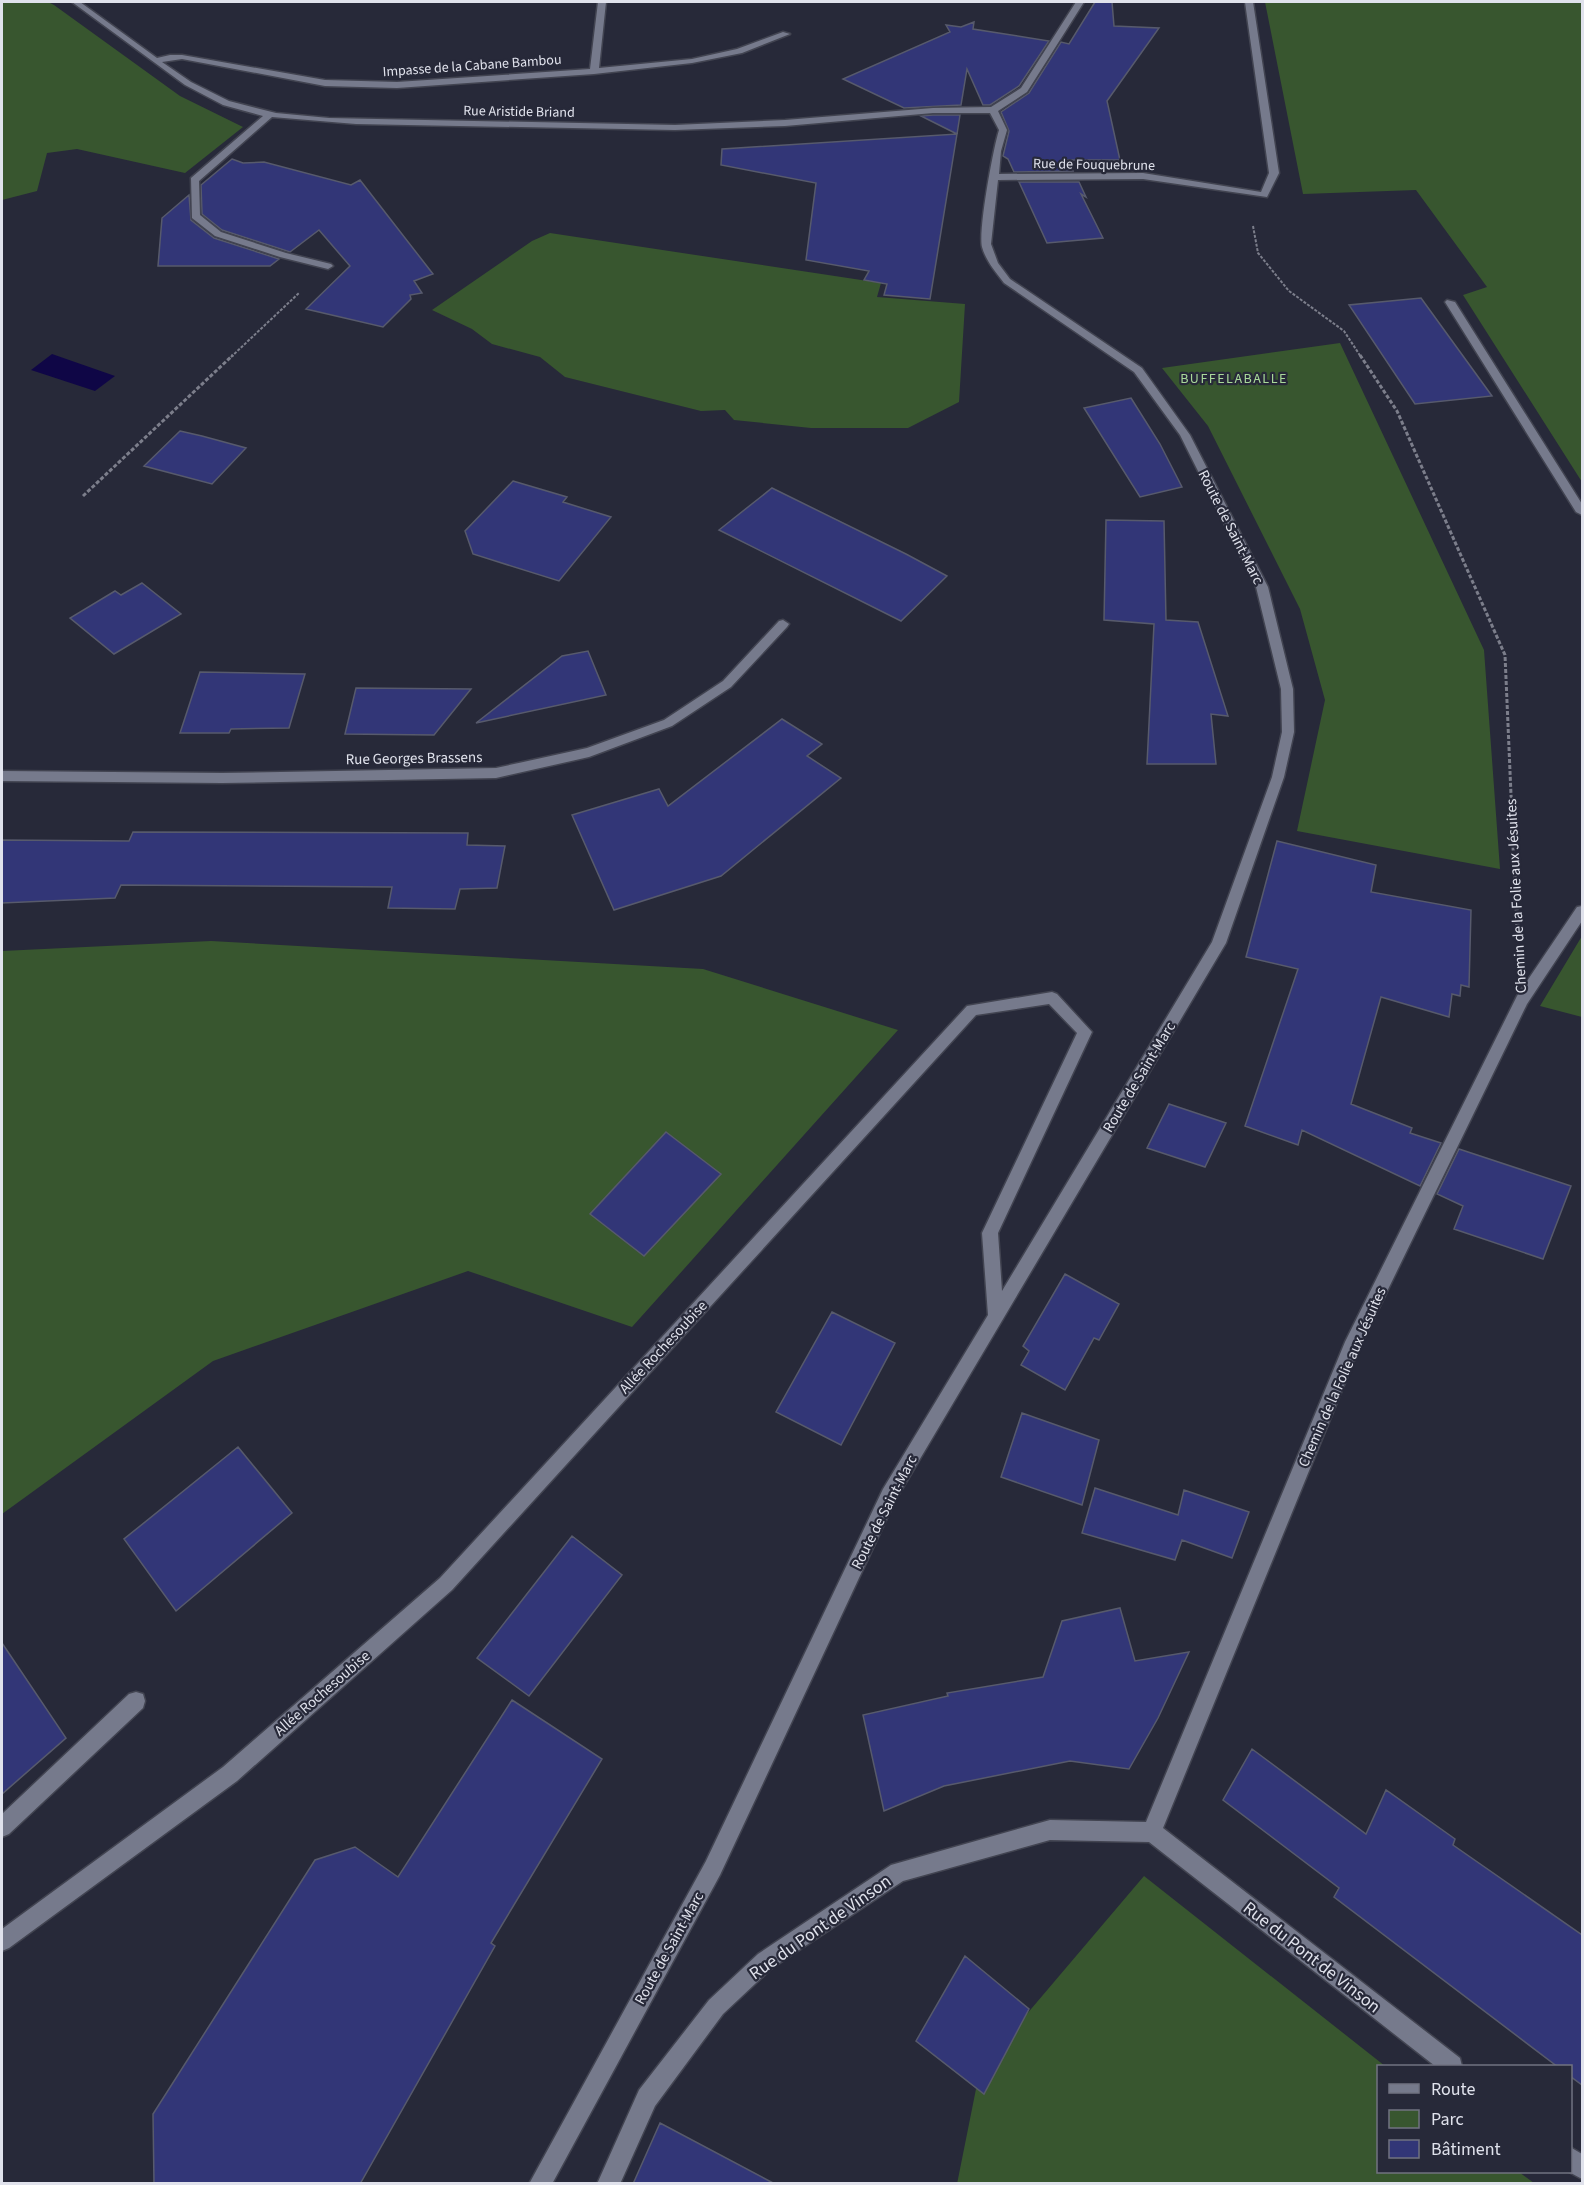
<svg xmlns="http://www.w3.org/2000/svg" width="1584" height="2185" viewBox="0 0 1584 2185" font-family="'Source Sans 3',sans-serif">
<style>
.green{fill:#38562f}
.water{fill:#0f0646}
.building{fill:#323677;stroke:#575a6c;stroke-width:1.5}
.lines{fill:none;stroke-linecap:round;stroke-linejoin:round}
.minor-casing{stroke:#424451;stroke-width:3}
.path-far2{stroke:#7c7e8b;stroke-width:2;stroke-dasharray:3 1.5;stroke-linecap:butt}
.path-far1{stroke:#7c7e8b;stroke-width:3;stroke-dasharray:4 2;stroke-linecap:butt}
.path{stroke:#7c7e8b;stroke-width:4;stroke-dasharray:4.5 3;stroke-linecap:butt}
.minor{fill:#767a8c;fill-rule:evenodd}
.labels{text-anchor:middle;stroke-width:4.5;stroke-linejoin:round;paint-order:stroke}
.far-street-label{font-size:14px;fill:#e0e2ec;stroke:#272939}
.far-neighbourhood-label{font-size:14px;letter-spacing:1.5px;fill:#a9d99a;stroke:#272939}
.street-label{font-size:15px;fill:#e0e2ec;stroke:#272939}
.near-street-label{font-size:18px;fill:#e0e2ec;stroke:#272939}
</style>
<rect width="100%" height="100%" fill="#272939"/>
<path class="green" d="M 2,2 L 48,2 L 54,5 L 180,96 L 243,127 L 185,173 L 77,149 L 47,153 L 37,191 L 2,200 Z
M 1265,2 L 1582,2 L 1582,482 L 1463,295 L 1487,287 L 1416,190 L 1303,194 Z
M 550,233 L 881,283 L 877,297 L 965,304 L 959,402 L 908,428 L 811,428 L 734,420 L 725,410 L 701,411 L 565,377 L 540,357 L 492,344 L 472,329 L 432,310 L 532,241 Z
M 1340,343 L 1484,650 L 1500,869 L 1297,831 L 1325,700 L 1300,609 L 1208,426 L 1162,368 Z
M 1582,936 L 1582,1017 L 1540,1006 Z
M 211,941 L 703,969 L 898,1030 L 632,1327 L 468,1271 L 213,1361 L 2,1514 L 2,951 Z
M 1144,1876 L 1385,2066 L 1378,2066 L 1378,2172 L 1519,2172 L 1534,2183 L 957,2184 L 980,2069 Z"/>
<path class="water" d="M 52,354 L 115,376 L 95,391 L 31,370 Z"/>
<path class="building" d="M 1095,2 L 1112,2 L 1114,26 L 1159,28 L 1107,101 L 1120,160 L 1067,160 L 1073,171 L 1014,172 L 1008,159 L 1003,156 L 1009,131 L 1001,112 L 1029,93 L 1061,42 L 1069,44 Z
M 974,22 L 973,29 L 1049,41 L 1019,86 L 990,105 L 983,105 L 967,69 L 961,105 L 904,108 L 843,79 L 950,32 L 946,25 L 961,27 Z
M 960,115 L 957,134 L 921,116 L 933,115 Z
M 957,134 L 930,299 L 884,295 L 887,284 L 864,280 L 869,271 L 806,260 L 816,183 L 721,165 L 722,149 Z
M 232,159 L 243,163 L 264,162 L 351,185 L 360,180 L 433,274 L 414,281 L 422,293 L 410,295 L 411,299 L 383,327 L 306,309 L 350,266 L 319,230 L 290,252 L 222,230 L 202,214 L 201,185 Z
M 1019,182 L 1079,182 L 1086,197 L 1081,194 L 1103,238 L 1047,243 Z
M 189,195 L 191,220 L 214,238 L 279,259 L 270,266 L 158,266 L 162,218 Z
M 1421,298 L 1492,396 L 1415,404 L 1349,305 Z
M 1131,398 L 1160,444 L 1182,487 L 1140,497 L 1084,408 Z
M 180,431 L 202,436 L 246,448 L 212,484 L 144,466 Z
M 513,481 L 567,497 L 563,502 L 611,517 L 559,581 L 473,554 L 465,531 Z
M 772,488 L 906,554 L 947,576 L 901,621 L 719,530 Z
M 1106,520 L 1164,521 L 1166,620 L 1198,622 L 1228,716 L 1211,714 L 1216,764 L 1147,764 L 1154,624 L 1104,620 Z
M 142,583 L 181,614 L 114,654 L 70,618 L 115,591 L 121,595 Z
M 588,651 L 606,695 L 476,723 L 562,656 Z
M 200,672 L 305,674 L 289,728 L 231,729 L 229,733 L 180,733 Z
M 356,688 L 471,689 L 434,735 L 345,734 Z
M 782,719 L 822,744 L 807,756 L 841,778 L 721,876 L 614,910 L 572,815 L 659,789 L 668,806 Z
M 133,832 L 468,833 L 467,845 L 505,846 L 497,888 L 460,889 L 455,909 L 388,908 L 392,887 L 121,885 L 115,898 L 2,903 L 2,840 L 129,841 Z
M 1277,841 L 1376,865 L 1371,892 L 1471,910 L 1469,987 L 1461,985 L 1460,996 L 1452,994 L 1449,1017 L 1381,997 L 1351,1104 L 1412,1128 L 1410,1133 L 1441,1143 L 1420,1186 L 1302,1130 L 1298,1145 L 1245,1126 L 1298,969 L 1246,957 Z
M 1169,1104 L 1226,1123 L 1205,1167 L 1147,1148 Z
M 666,1132 L 721,1174 L 644,1256 L 590,1214 Z
M 1459,1149 L 1571,1186 L 1543,1259 L 1454,1229 L 1463,1206 L 1437,1194 Z
M 1065,1274 L 1119,1304 L 1099,1340 L 1094,1338 L 1065,1390 L 1021,1365 L 1029,1351 L 1023,1346 Z
M 832,1312 L 895,1343 L 841,1445 L 776,1412 Z
M 1022,1413 L 1099,1440 L 1082,1505 L 1001,1477 Z
M 238,1447 L 292,1513 L 176,1611 L 124,1539 Z
M 1095,1488 L 1178,1515 L 1184,1490 L 1249,1512 L 1232,1558 L 1182,1540 L 1175,1560 L 1082,1533 Z
M 572,1536 L 622,1575 L 529,1696 L 477,1658 Z
M 1120,1608 L 1135,1661 L 1189,1652 L 1158,1718 L 1129,1769 L 1070,1761 L 944,1786 L 884,1811 L 863,1715 L 948,1696 L 947,1693 L 1043,1677 L 1062,1621 Z
M 2,1643 L 66,1738 L 2,1794 Z
M 512,1700 L 602,1759 L 491,1943 L 495,1946 L 360,2184 L 154,2184 L 153,2114 L 315,1860 L 355,1847 L 398,1877 Z
M 1252,1749 L 1366,1834 L 1386,1790 L 1455,1839 L 1453,1845 L 1582,1935 L 1582,2085 L 1570,2076 L 1570,2067 L 1558,2067 L 1334,1897 L 1339,1888 L 1223,1800 Z
M 965,1956 L 1029,2009 L 984,2094 L 916,2041 Z
M 660,2123 L 775,2184 L 633,2184 Z"/>
<g class="lines">
<defs>
<path id="minor" d="M 72,2 L 80,2 L 157,58 L 170,55 L 182,55 L 325,80 L 397,82 L 590,69 L 598,2 L 606,2 L 599,68 L 692,59 L 737,49 L 783,32 L 790,34 L 742,53 L 692,63 L 594,74 L 397,88 L 325,86 L 182,59 L 162,62 L 191,82 L 229,101 L 276,113 L 329,118 L 675,125 L 785,120 L 933,108 L 991,107 L 1021,88 L 1076,2 L 1084,2 L 1027,92 L 998,111 L 1007,130 L 1001,151 L 999,174 L 1143,173 L 1261,192 L 1269,173 L 1245,2 L 1253,2 L 1279,173 L 1267,197 L 1143,179 L 998,180 L 991,244 L 998,263 L 1010,279 L 1142,368 L 1190,435 L 1268,587 L 1293,689 L 1294,732 L 1284,777 L 1226,943 L 895,1501 L 720,1875 L 552,2184 L 529,2184 L 706,1861 L 883,1489 L 988,1315 L 982,1233 L 1077,1033 L 1049,1004 L 976,1015 L 452,1590 L 237,1781 L 9,1948 L 2,1951 L 2,1929 L 223,1767 L 440,1578 L 967,1006 L 1052,992 L 1057,994 L 1092,1032 L 998,1233 L 1002,1291 L 1212,942 L 1272,777 L 1282,732 L 1281,689 L 1256,587 L 1180,435 L 1134,372 L 1004,283 C 995,271 986,261 982,247 C 978,231 993,149 999,130 L 990,113 L 933,113 L 785,126 L 675,130 L 356,124 L 272,117 L 199,181 L 200,215 L 221,232 L 286,253 L 331,264 L 333,266 L 328,269 L 280,257 L 215,236 L 192,218 L 191,178 L 263,116 L 223,105 L 185,85 Z
M 1447,300 L 1455,302 L 1582,504 L 1582,515 L 1576,512 L 1445,302 Z
M 783,620 L 789,624 L 787,627 L 731,687 L 672,726 L 589,757 L 496,778 L 222,783 L 2,781 L 2,771 L 222,773 L 496,768 L 587,748 L 664,720 L 723,681 L 779,621 Z
M 1582,906 L 1582,921 L 1527,1004 L 1358,1351 L 1163,1828 L 1460,2058 L 1462,2066 L 1435,2066 L 1149,1842 L 1050,1840 L 903,1881 L 772,1968 L 723,2014 L 655,2106 L 620,2184 L 597,2184 L 639,2090 L 709,2000 L 758,1954 L 891,1865 L 1050,1820 L 1146,1822 L 1345,1342 L 1517,996 L 1577,907 Z
M 136,1692 L 143,1694 L 145,1701 L 143,1708 L 9,1834 L 2,1837 L 2,1814 L 129,1694 Z
M 1570,2147 L 1582,2154 L 1582,2179 L 1569,2172 Z"/>
</defs>
<use href="#minor" class="minor-casing"/>
<path class="path-far2" d="M 1253,226 L 1258,253 L 1289,291 L 1344,331 L 1361,357
M 231,357 L 299,293"/>
<path class="path-far1" d="M 1360,355 L 1397,411 L 1505,655 L 1512,818
M 83,496 L 233,355"/>
<path class="path" d="M 1512,816 L 1518,937"/>
<use href="#minor" class="minor"/>
</g>
<g class="labels">
<g class="far-street-label">
<text transform="translate(472 65) rotate(-4)" y="5">Impasse de la Cabane Bambou</text>
<text transform="translate(519 111) rotate(1)" y="5">Rue Aristide Briand</text>
<text transform="translate(1094 164) rotate(1)" y="5">Rue de Fouquebrune</text>
</g>
<g class="far-neighbourhood-label">
<text x="1234" y="383">BUFFELABALLE</text>
</g>
<g class="street-label">
<text transform="translate(1231 527) rotate(63)" y="5">Route de Saint-Marc</text>
<text transform="translate(414 758) rotate(-1)" y="5">Rue Georges Brassens</text>
<text transform="translate(1516 896) rotate(-93)" y="5">Chemin de la Folie aux Jésuites</text>
<text transform="translate(1139 1077) rotate(-59)" y="5">Route de Saint-Marc</text>
<text transform="translate(663 1347) rotate(-47)" y="5">Allée Rochesoubise</text>
<text transform="translate(1342 1377) rotate(-66)" y="5">Chemin de la Folie aux Jésuites</text>
<text transform="translate(884 1512) rotate(-63)" y="5">Route de Saint-Marc</text>
<text transform="translate(322 1693) rotate(-41)" y="5">Allée Rochesoubise</text>
<text transform="translate(669 1948) rotate(-61)" y="5">Route de Saint-Marc</text>
</g>
<g class="near-street-label">
<text transform="translate(820 1927) rotate(-35)" y="6">Rue du Pont de Vinson</text>
<text transform="translate(1312 1957) rotate(38)" y="6">Rue du Pont de Vinson</text>
</g>
</g>
<rect width="1584" height="2185" fill="none" stroke="#e0e2ec" stroke-width="6"/>
<rect x="1377" y="2065" width="195" height="108" fill="#272939" stroke="#717381" stroke-width="1.5"/>
<rect x="1389" y="2084" width="30" height="9" fill="#767a8c" stroke="#717381" stroke-width="1.5"/>
<text x="1431" y="2095" font-size="18" fill="#e0e2ec">Route</text>
<rect x="1389" y="2110" width="30" height="18" fill="#38562f" stroke="#717381" stroke-width="1.5"/>
<text x="1431" y="2125" font-size="18" fill="#e0e2ec">Parc</text>
<rect x="1389" y="2140" width="30" height="18" fill="#323677" stroke="#717381" stroke-width="1.5"/>
<text x="1431" y="2155" font-size="18" fill="#e0e2ec">Bâtiment</text>
</svg>
